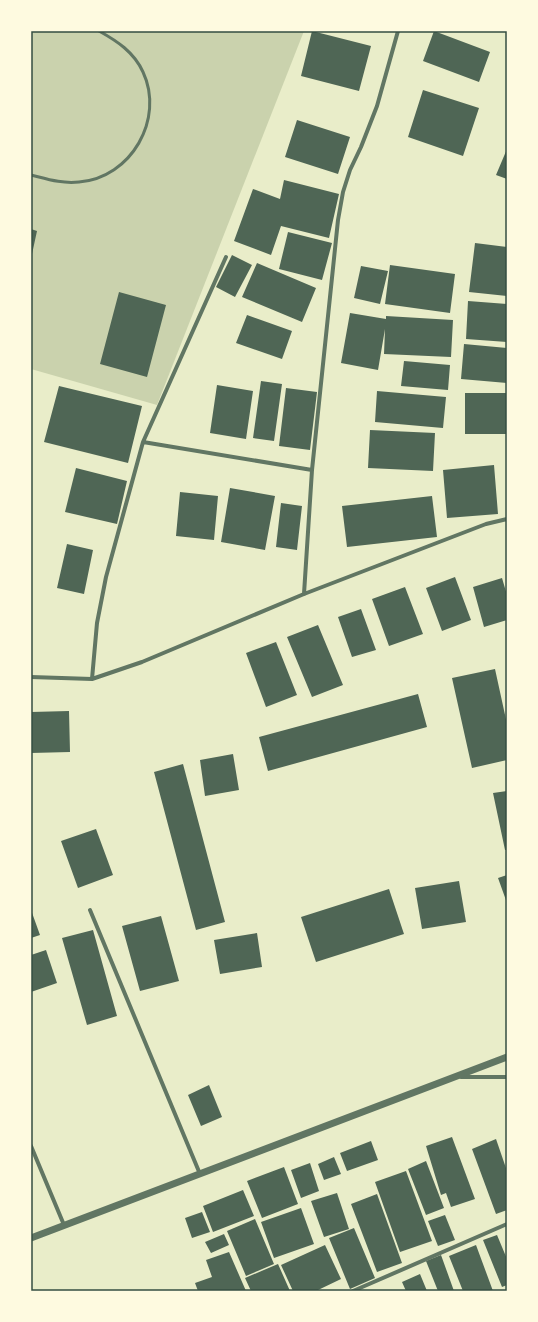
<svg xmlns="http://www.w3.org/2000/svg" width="538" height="1322" viewBox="0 0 538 1322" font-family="'Varela Round',sans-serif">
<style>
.green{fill:#cad2ad}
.building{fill:#4f6655}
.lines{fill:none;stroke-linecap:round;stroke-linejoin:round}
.service{stroke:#617663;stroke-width:3}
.minor{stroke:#617663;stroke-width:4}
.tertiary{stroke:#617663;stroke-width:7}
.neatline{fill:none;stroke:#344e41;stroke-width:1.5}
</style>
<rect width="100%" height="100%" fill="#e9edc9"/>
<path class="green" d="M 31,31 L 304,31 L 157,405 L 31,369 Z"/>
<path class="building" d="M 312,31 L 371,46 L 359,91 L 301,76 Z
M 434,31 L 490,52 L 479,82 L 423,61 Z
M 423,90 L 479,108 L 463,156 L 408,137 Z
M 297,120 L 350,137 L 338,174 L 285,157 Z
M 507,149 L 507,179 L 496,175 Z
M 284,180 L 339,194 L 329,238 L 281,226 L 271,255 L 234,241 L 253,189 L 280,199 Z
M 31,229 L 37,231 L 32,254 L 31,254 Z
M 288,232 L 332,243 L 322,280 L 279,269 Z
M 475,243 L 507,247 L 507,296 L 469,292 Z
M 232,255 L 252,265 L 235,297 L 216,287 Z
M 257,263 L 316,288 L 302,322 L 242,297 Z
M 390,265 L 455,274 L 450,313 L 385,304 Z
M 361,266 L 388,271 L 380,304 L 354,298 Z
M 119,292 L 166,305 L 147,377 L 100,364 Z
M 468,301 L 507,304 L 507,342 L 466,339 Z
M 350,313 L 386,319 L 386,316 L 453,320 L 451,357 L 384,354 L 385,329 L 378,370 L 341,363 Z
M 247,315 L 292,331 L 282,359 L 236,343 Z
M 464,344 L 507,348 L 507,383 L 461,379 Z
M 404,361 L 450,365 L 448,390 L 401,386 Z
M 261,381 L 282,384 L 274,441 L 253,438 Z
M 217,385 L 253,391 L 246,439 L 210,433 Z
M 59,386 L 142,406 L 128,463 L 44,442 Z
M 286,388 L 317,392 L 310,450 L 279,446 Z
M 377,391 L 446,397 L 443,428 L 375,422 Z
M 465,393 L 507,393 L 507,434 L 465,434 Z
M 370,430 L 435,433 L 433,471 L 368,468 Z
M 494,465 L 498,514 L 447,518 L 443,470 Z
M 76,468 L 127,481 L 117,524 L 65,512 Z
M 230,488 L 275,496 L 265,550 L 221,542 Z
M 180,492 L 218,496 L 214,540 L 176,536 Z
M 432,496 L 437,537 L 347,547 L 342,506 Z
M 281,503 L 302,506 L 297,550 L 276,547 Z
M 67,544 L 93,550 L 84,594 L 57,588 Z
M 455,577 L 471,620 L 442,631 L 426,588 Z
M 502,578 L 507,595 L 507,620 L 484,627 L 473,587 Z
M 405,587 L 423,634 L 389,646 L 372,599 Z
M 361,609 L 376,650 L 352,657 L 338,617 Z
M 318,625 L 343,685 L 312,697 L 287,637 Z
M 276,642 L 297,695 L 266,707 L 246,653 Z
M 495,669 L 507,724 L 507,760 L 472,768 L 452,678 Z
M 418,694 L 427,727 L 268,771 L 259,737 Z
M 69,711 L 70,752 L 31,753 L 31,712 Z
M 233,754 L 239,790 L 205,796 L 200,760 Z
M 183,764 L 225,922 L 196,930 L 154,772 Z
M 507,791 L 507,850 L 505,850 L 493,793 Z
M 96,829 L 113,875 L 78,888 L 61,841 Z
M 507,875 L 507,903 L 498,878 Z
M 459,881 L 466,922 L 422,929 L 415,888 Z
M 389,889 L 404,934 L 316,962 L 301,917 Z
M 31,910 L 40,935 L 31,938 Z
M 161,916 L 179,981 L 140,991 L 122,926 Z
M 93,930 L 117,1016 L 87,1025 L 62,938 Z
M 257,933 L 262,967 L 220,974 L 214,940 Z
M 46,950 L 57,983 L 31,992 L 31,955 Z
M 209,1085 L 222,1117 L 201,1126 L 188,1095 Z
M 452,1137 L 475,1199 L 451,1207 L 446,1193 L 441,1195 L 426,1146 Z
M 496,1139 L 507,1171 L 507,1210 L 496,1214 L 472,1149 Z
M 371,1141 L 378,1160 L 347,1171 L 340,1153 Z
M 334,1157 L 341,1174 L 324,1180 L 318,1164 Z
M 426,1161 L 444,1208 L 426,1215 L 408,1169 Z
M 310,1163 L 319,1191 L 301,1198 L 291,1170 Z
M 284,1167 L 298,1204 L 262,1218 L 247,1181 Z
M 406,1171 L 432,1241 L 400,1252 L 375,1182 Z
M 243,1190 L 254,1216 L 213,1232 L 203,1206 Z
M 337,1193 L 349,1229 L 324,1237 L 311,1201 Z
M 377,1194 L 402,1263 L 377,1272 L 351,1204 Z
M 301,1208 L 314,1244 L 274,1258 L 261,1222 Z
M 202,1212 L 210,1232 L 192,1238 L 185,1218 Z
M 445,1215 L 455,1240 L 438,1246 L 428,1221 Z
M 255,1219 L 274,1264 L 246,1276 L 227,1231 Z
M 354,1228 L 375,1278 L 350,1289 L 329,1238 Z
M 224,1234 L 229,1245 L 211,1253 L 205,1242 Z
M 497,1235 L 507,1259 L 507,1285 L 502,1287 L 483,1240 Z
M 325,1245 L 341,1279 L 316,1291 L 293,1291 L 281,1265 Z
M 476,1245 L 493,1291 L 463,1291 L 449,1256 Z
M 229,1252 L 246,1291 L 198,1291 L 195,1283 L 212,1277 L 206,1260 Z
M 441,1255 L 454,1291 L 438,1291 L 426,1261 Z
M 278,1264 L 290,1291 L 251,1291 L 245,1278 Z
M 420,1274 L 427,1291 L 406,1291 L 402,1282 Z"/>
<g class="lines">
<path class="service" d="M 31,175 C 47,179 62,184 79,182 C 131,178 165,119 143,72 C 134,52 117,41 99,31"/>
<path class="minor" d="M 143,442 L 312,470
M 304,594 L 312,470 L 338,220 L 343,192 L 350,170 L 361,147 L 377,106 L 398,31
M 31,677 L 92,679 L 142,662 L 304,594 L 486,524 L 507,519
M 92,679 L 97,623 L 106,577 L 143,442 L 226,257
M 90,910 L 200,1174
M 461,1077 L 507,1077
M 31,1146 L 64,1225
M 353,1291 L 507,1224"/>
<path class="tertiary" d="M 31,1238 L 507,1057"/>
</g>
<rect width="538" height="1322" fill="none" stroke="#fefae0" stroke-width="64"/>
<rect x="32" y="32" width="474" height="1258" class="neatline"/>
</svg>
